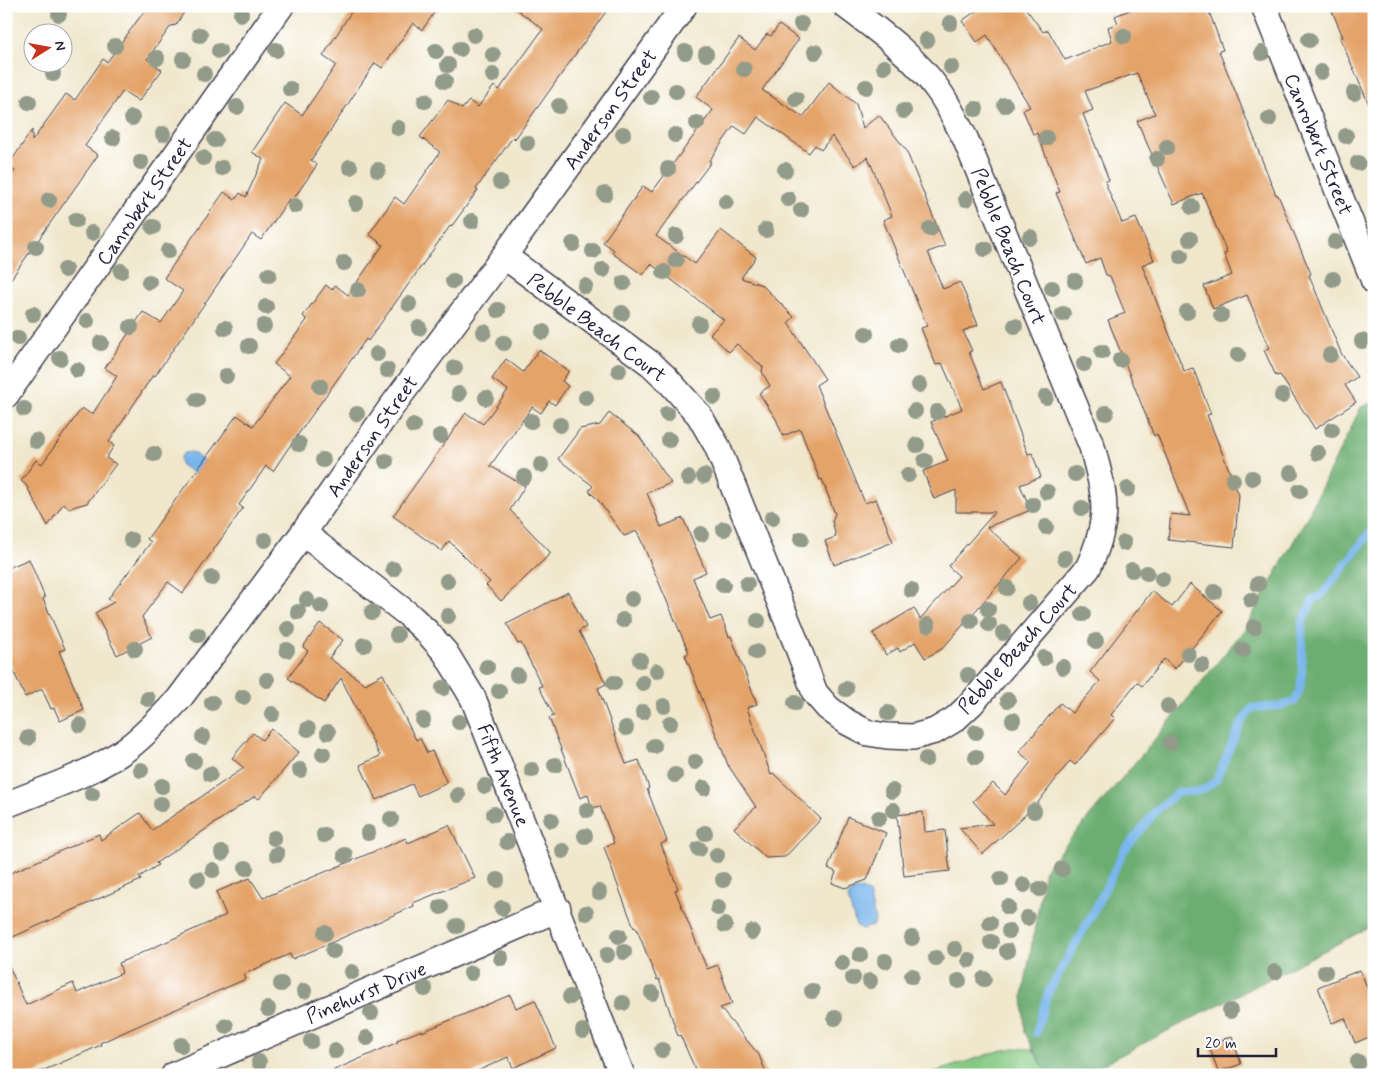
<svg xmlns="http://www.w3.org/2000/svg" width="1380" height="1081" viewBox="0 0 1380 1081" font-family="Mynerve,sans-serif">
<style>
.green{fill:#86c983;stroke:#54765f}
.forest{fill:#6cad71;stroke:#476856}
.water{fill:#79b6eb;stroke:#4e6c93}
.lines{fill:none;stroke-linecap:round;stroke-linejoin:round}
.stream{stroke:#79b6eb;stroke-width:8}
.building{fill:#e4a368}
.minor-casing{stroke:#414051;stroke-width:28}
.minor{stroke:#fff;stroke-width:25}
.tree{fill:#929b8a}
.labels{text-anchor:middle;stroke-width:4;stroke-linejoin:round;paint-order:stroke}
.street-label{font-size:20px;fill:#22223b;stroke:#fff}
</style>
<rect width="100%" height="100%" fill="#fff"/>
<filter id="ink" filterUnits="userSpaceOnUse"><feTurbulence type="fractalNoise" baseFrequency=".02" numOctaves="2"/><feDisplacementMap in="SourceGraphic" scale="10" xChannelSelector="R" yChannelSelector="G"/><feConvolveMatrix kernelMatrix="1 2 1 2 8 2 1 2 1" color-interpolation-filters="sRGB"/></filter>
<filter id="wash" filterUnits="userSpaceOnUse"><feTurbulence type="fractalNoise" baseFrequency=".0096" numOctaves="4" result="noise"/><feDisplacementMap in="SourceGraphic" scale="20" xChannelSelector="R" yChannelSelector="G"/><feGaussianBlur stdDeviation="1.12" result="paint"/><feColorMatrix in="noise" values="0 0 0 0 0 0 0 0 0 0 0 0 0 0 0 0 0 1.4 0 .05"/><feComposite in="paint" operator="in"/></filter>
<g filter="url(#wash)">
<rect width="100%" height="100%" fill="#f0e7cc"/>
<path class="green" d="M 1014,1048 L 1033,1049 L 1048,1075 L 925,1075 L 999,1051 Z"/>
<path class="forest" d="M 1374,402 L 1374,925 L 1082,1075 L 1048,1075 L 1025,1033 L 1023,995 L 1045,869 L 1150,745 L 1244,630 L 1306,519 L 1361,407 Z"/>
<path class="water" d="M 192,452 L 209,465 L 200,478 L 181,465 L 180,458 L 184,453 Z
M 862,889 L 869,894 L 875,920 L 872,926 L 862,929 L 856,926 L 848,898 L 853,891 Z"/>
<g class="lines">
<path class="stream" d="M 1036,1033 L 1048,993 L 1093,913 L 1124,851 L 1155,812 L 1178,792 L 1195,792 L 1206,788 L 1216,780 L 1241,723 L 1252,708 L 1281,706 L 1295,701 L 1300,689 L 1302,673 L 1302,623 L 1313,600 L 1322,595 L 1374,527"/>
</g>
<g id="blocks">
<path class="building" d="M 148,6 L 188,6 L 176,25 L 171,26 L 147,59 L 162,70 L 139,101 L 123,91 L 85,146 L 98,155 L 6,286 L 6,184 L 15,171 L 8,166 L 32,130 L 32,141 L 66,94 L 75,100 L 103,59 L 107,62 Z
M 355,6 L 439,6 L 422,30 L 413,23 L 382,68 L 375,63 L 311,160 L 317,165 L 292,201 L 289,199 L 261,240 L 252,234 L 155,376 L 153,375 L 109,442 L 114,446 L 106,458 L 116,464 L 87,503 L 69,508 L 63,504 L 48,526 L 26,485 L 21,481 L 36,460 L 42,464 L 82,408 L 92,415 L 117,376 L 105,368 L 143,312 L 161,323 L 183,291 L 164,278 L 224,192 L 235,200 L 240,193 L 246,197 L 263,159 L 252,152 L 285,103 L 302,115 L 336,65 L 323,56 Z
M 512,6 L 610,6 L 515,139 L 513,137 L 476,189 L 478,190 L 451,227 L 450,226 L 368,341 L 366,339 L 287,450 L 273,471 L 266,466 L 239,505 L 243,508 L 183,593 L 168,582 L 142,617 L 152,637 L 117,655 L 95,613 L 114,602 L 108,599 L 151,542 L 147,539 L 237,415 L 253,426 L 290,376 L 274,364 L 307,320 L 303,316 L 326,285 L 332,290 L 335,285 L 348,295 L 383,245 L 369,234 L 395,197 L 404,204 L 440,152 L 420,137 L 448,100 L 462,109 L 469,101 L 478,107 L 494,86 L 499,90 L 543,29 Z
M 983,6 L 1024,6 L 1043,32 L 1048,30 L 1065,60 L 1112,41 L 1108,27 L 1118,23 L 1115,16 L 1139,6 L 1207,6 L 1223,50 L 1219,51 L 1222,59 L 1257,145 L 1256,145 L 1276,195 L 1278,195 L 1311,274 L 1309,275 L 1341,353 L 1357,377 L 1345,385 L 1356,402 L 1315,429 L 1280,375 L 1276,376 L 1264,350 L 1269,348 L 1247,295 L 1213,309 L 1204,286 L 1232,275 L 1224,254 L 1227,253 L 1202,193 L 1174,204 L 1137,121 L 1155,114 L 1137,73 L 1085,91 L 1093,110 L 1083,114 L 1109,180 L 1105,182 L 1122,223 L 1136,218 L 1154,260 L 1142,265 L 1184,371 L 1193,368 L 1211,414 L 1207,415 L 1239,495 L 1234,547 L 1168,540 L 1171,514 L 1190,516 L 1157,434 L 1154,436 L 1108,320 L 1125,313 L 1110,276 L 1106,275 L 1100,258 L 1086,264 L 1056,193 L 1060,192 L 1037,133 L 1033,134 L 1023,110 L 1030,107 L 987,35 L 977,42 L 962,21 Z
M 1330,6 L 1374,6 L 1374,116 L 1340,38 L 1343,37 Z
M 779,25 L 799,39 L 762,90 L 803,117 L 829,82 L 856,104 L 863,128 L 879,115 L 906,150 L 945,246 L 928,252 L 943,289 L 960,282 L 978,325 L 963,331 L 972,351 L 969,352 L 984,389 L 1001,382 L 1028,454 L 1032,453 L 1041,477 L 1020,485 L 1031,510 L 987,527 L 1022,558 L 942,649 L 925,658 L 915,642 L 900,652 L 898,648 L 886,655 L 873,633 L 914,608 L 920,619 L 959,576 L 948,566 L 995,512 L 956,512 L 956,490 L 934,499 L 923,471 L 948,461 L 931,422 L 962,409 L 942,363 L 936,365 L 921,328 L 927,326 L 883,220 L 892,216 L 868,157 L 855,166 L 832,136 L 821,150 L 815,145 L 809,153 L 758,117 L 746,134 L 734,126 L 709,161 L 711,162 L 656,236 L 695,264 L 721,230 L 756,257 L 741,278 L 762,285 L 794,317 L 788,323 L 825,379 L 816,385 L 865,503 L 876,499 L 893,542 L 834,565 L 825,541 L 836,537 L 832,521 L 835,514 L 822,479 L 820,480 L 800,429 L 783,436 L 776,419 L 759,393 L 770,386 L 762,372 L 763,367 L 737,344 L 729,352 L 710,334 L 724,320 L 651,264 L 643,275 L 612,253 L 614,250 L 603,242 L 643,186 L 652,192 L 713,110 L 696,97 L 739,38 L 755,50 L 767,34 L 771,36 Z
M 539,350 L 569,371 L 562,381 L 568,386 L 555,405 L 549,401 L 541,413 L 532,407 L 490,466 L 525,486 L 510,510 L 551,553 L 501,601 L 486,585 L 490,582 L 449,541 L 442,551 L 393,516 L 466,413 L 483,424 L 508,390 L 492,379 L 506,359 L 523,372 Z
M 609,413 L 639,436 L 671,483 L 647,493 L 661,527 L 683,518 L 706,572 L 693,578 L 710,620 L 721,616 L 729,637 L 731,636 L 757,704 L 747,708 L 771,775 L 773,773 L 821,819 L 785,857 L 766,858 L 734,828 L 756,807 L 728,765 L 685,655 L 689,653 L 637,531 L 624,536 L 598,500 L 589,491 L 593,486 L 558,459 L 580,429 L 600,425 Z
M 29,559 L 45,598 L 43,599 L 65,649 L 59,651 L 84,710 L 60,721 L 54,708 L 51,709 L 42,689 L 25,697 L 6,654 L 6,569 Z
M 1190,584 L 1222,611 L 1175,669 L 1164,659 L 1142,686 L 1137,682 L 1111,715 L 1115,718 L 1075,765 L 1070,761 L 1036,805 L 983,854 L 959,828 L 993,824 L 973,801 L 993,783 L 1005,795 L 1031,762 L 1019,752 L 1060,703 L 1072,713 L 1100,681 L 1090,672 L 1152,591 L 1172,607 Z
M 568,592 L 586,627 L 579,631 L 606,684 L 598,688 L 626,764 L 639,760 L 649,788 L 647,789 L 667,841 L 661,844 L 678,889 L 675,890 L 707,969 L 718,965 L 732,1004 L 720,1008 L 759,1055 L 767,1075 L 698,1075 L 680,1035 L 678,1036 L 659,979 L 657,980 L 636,927 L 634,928 L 615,878 L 604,847 L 614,843 L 600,806 L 592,808 L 588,795 L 580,798 L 549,718 L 554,716 L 539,687 L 542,686 L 521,643 L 518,644 L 507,624 Z
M 320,623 L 343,640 L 329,658 L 365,684 L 383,674 L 416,740 L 420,738 L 427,753 L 432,751 L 447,783 L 418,796 L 412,784 L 376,800 L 360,765 L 380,756 L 341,678 L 324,703 L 288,678 L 308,651 L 303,647 Z
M 271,729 L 299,752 L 259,799 L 255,796 L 156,863 L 158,865 L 139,877 L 141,880 L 6,940 L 6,875 L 99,834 L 101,840 L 140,813 L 152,830 L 244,768 L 232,758 L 253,733 L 262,740 Z
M 923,812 L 925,832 L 945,830 L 950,871 L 904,876 L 897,815 Z
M 848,817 L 886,833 L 867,880 L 845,888 L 832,883 L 836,872 L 828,868 Z
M 449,825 L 475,878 L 413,903 L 414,906 L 319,948 L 292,959 L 290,954 L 244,974 L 246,979 L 151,1020 L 100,1043 L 101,1045 L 54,1066 L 32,1075 L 10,1075 L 6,1067 L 6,959 L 26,1005 L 73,983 L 77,993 L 122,973 L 119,963 L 226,915 L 216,892 L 250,878 L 263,898 L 406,838 L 408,843 Z
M 1360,970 L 1374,1004 L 1374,1035 L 1355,1043 L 1345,1018 L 1332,1023 L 1318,987 Z
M 510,995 L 516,1008 L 535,1000 L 556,1048 L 513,1068 L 508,1057 L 469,1075 L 323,1075 L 398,1042 L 397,1040 L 422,1030 L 422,1032 Z
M 1232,1036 L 1241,1064 L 1218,1072 L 1209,1045 Z"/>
</g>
</g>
<g filter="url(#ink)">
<use href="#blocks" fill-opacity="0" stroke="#414051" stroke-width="1"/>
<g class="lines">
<defs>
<path id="minor" d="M 1264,6 L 1374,281
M 504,256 L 651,364 L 666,378 L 699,415 L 717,446 L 795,640 L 815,693 L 828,708 L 847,722 L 868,733 L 887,736 L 913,737 L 935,731 L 955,719 L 971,704 L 1088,568 C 1111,518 1106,498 1092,447 L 965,138 C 956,122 949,105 938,90 C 914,56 879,31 846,6
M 6,395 L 281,6
M 303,533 L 409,615 L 427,632 L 445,652 L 473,698 L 622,1075
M 6,805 C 47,788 93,774 129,747 C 147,733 163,716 179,699 L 301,536 L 390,409 L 504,256 L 684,6
M 174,1075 L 558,909"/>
</defs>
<use href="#minor" class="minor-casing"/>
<use href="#minor" class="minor"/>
</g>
<g class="tree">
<circle cx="59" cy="14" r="8"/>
<circle cx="241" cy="14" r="8"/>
<circle cx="950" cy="23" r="8"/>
<circle cx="801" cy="24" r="8"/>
<circle cx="200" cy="35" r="8"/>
<circle cx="474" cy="35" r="8"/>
<circle cx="1124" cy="36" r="8"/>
<circle cx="927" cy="40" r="8"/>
<circle cx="1309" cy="40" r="8"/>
<circle cx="115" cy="46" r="8"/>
<circle cx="460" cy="49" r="8"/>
<circle cx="276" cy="50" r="8"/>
<circle cx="219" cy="51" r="8"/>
<circle cx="436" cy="51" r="8"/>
<circle cx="685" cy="52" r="8"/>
<circle cx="815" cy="52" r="8"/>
<circle cx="1262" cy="53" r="8"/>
<circle cx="706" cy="54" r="8"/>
<circle cx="493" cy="55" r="8"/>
<circle cx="157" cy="58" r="8"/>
<circle cx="183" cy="59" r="8"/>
<circle cx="448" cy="65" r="8"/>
<circle cx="884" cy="67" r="8"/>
<circle cx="951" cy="67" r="8"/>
<circle cx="744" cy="69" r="8"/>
<circle cx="1321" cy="72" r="8"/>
<circle cx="53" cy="74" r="8"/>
<circle cx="204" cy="74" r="8"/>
<circle cx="493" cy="75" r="8"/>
<circle cx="445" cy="81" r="8"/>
<circle cx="866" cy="87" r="8"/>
<circle cx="290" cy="89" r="8"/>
<circle cx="676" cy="91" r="8"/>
<circle cx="1354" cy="93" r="8"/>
<circle cx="651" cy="97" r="8"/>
<circle cx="796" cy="99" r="8"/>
<circle cx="425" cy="101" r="8"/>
<circle cx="29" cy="102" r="8"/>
<circle cx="1005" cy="105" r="8"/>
<circle cx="559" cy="106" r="8"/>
<circle cx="237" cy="107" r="8"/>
<circle cx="976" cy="109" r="8"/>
<circle cx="904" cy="111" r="8"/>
<circle cx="132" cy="118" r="8"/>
<circle cx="1269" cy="119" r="8"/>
<circle cx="697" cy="123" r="8"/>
<circle cx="398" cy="128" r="8"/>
<circle cx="163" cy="134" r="8"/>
<circle cx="623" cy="134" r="8"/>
<circle cx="675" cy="135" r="8"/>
<circle cx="1346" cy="136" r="8"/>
<circle cx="113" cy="138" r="8"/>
<circle cx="1046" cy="138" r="8"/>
<circle cx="215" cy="140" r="8"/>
<circle cx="527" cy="143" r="8"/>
<circle cx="1167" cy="147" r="8"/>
<circle cx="203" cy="158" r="8"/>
<circle cx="1157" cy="159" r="8"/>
<circle cx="141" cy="162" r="8"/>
<circle cx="1358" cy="163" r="8"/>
<circle cx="350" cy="167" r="8"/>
<circle cx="222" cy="168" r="8"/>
<circle cx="668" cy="169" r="8"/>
<circle cx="378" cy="170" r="8"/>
<circle cx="785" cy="170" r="8"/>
<circle cx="500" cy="182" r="8"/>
<circle cx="605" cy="194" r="8"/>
<circle cx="788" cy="199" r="8"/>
<circle cx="966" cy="199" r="8"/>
<circle cx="49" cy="200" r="8"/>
<circle cx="726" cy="202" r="8"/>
<circle cx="356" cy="203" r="8"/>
<circle cx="295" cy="206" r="8"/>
<circle cx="1192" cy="207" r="8"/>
<circle cx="801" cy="210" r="8"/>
<circle cx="76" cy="220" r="8"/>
<circle cx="472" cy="221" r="8"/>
<circle cx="153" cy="227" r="8"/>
<circle cx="930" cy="229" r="8"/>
<circle cx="766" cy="230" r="8"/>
<circle cx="92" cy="233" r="8"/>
<circle cx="676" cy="236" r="8"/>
<circle cx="1030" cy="237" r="8"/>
<circle cx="1190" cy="239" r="8"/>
<circle cx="1335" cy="242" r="8"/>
<circle cx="573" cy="244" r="8"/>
<circle cx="36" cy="247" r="8"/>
<circle cx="985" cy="249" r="8"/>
<circle cx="168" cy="251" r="8"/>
<circle cx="593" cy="251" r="8"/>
<circle cx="1181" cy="256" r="8"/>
<circle cx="676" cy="260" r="8"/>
<circle cx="344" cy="263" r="8"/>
<circle cx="65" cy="270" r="8"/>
<circle cx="603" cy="270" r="8"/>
<circle cx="121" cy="271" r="8"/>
<circle cx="664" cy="272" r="8"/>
<circle cx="269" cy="275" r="8"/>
<circle cx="1333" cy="279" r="8"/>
<circle cx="453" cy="281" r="8"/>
<circle cx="1075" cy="281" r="8"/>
<circle cx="149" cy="282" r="8"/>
<circle cx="624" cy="283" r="8"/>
<circle cx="585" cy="286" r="8"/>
<circle cx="1052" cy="288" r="8"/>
<circle cx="358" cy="290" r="8"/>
<circle cx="409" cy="304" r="8"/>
<circle cx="266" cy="307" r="8"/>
<circle cx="498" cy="310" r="8"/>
<circle cx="1187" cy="312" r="8"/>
<circle cx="622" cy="313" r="8"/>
<circle cx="33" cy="314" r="8"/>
<circle cx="1063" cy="314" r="8"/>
<circle cx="1221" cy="315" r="8"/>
<circle cx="87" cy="321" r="8"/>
<circle cx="699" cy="324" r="8"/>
<circle cx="264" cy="326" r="8"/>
<circle cx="1015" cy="326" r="8"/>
<circle cx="131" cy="327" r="8"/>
<circle cx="225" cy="328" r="8"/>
<circle cx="419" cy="328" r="8"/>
<circle cx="484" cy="332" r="8"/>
<circle cx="543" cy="332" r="8"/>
<circle cx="866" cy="334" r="8"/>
<circle cx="18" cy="338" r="8"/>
<circle cx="1362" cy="341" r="8"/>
<circle cx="101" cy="343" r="8"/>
<circle cx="504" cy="343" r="8"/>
<circle cx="899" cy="345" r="8"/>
<circle cx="249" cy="346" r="8"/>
<circle cx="1102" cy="352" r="8"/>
<circle cx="377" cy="354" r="8"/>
<circle cx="1238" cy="355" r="8"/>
<circle cx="1330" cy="355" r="8"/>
<circle cx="60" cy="358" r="8"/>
<circle cx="1120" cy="360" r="8"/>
<circle cx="1084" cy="364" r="8"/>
<circle cx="455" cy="368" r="8"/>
<circle cx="77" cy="370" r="8"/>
<circle cx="387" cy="370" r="8"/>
<circle cx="619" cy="370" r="8"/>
<circle cx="226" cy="376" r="8"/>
<circle cx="919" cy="385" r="8"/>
<circle cx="320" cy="386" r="8"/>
<circle cx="459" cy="394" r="8"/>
<circle cx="1282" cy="396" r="8"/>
<circle cx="714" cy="397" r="8"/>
<circle cx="1046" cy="397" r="8"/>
<circle cx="486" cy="398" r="8"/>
<circle cx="586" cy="398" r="8"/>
<circle cx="197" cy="400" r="8"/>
<circle cx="24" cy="409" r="8"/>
<circle cx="915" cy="411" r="8"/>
<circle cx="937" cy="412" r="8"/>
<circle cx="1106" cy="413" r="8"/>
<circle cx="357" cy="414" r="8"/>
<circle cx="667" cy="414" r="8"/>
<circle cx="531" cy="421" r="8"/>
<circle cx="560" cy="425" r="8"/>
<circle cx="413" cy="426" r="8"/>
<circle cx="1332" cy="430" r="8"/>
<circle cx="440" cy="436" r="8"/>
<circle cx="669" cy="440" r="8"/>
<circle cx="36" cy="441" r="8"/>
<circle cx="299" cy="444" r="8"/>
<circle cx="917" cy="445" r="8"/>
<circle cx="1318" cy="453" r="8"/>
<circle cx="154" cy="454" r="8"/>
<circle cx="323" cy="460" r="8"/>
<circle cx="386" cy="461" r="8"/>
<circle cx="925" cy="461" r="8"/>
<circle cx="541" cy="465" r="8"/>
<circle cx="1291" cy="473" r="8"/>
<circle cx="1075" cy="474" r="8"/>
<circle cx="908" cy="475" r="8"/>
<circle cx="704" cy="476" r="8"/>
<circle cx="524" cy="477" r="8"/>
<circle cx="688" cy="478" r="8"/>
<circle cx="1252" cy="478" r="8"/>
<circle cx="1233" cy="480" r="8"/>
<circle cx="1128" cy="489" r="8"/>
<circle cx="1300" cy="491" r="8"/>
<circle cx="1047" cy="492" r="8"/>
<circle cx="1033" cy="505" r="8"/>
<circle cx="1082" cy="508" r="8"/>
<circle cx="772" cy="518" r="8"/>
<circle cx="1046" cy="527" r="8"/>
<circle cx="724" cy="529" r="8"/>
<circle cx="701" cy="534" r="8"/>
<circle cx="801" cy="539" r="8"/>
<circle cx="131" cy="540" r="8"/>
<circle cx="265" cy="540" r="8"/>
<circle cx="1124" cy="543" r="8"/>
<circle cx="1065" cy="558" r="8"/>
<circle cx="393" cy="569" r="8"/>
<circle cx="1132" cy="570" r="8"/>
<circle cx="1147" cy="573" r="8"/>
<circle cx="212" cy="578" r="8"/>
<circle cx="1162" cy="579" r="8"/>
<circle cx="447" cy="581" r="8"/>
<circle cx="747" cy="584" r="8"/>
<circle cx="1258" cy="584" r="8"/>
<circle cx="723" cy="585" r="8"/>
<circle cx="1007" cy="588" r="8"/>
<circle cx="911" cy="590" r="8"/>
<circle cx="1214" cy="592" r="8"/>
<circle cx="632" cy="599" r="8"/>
<circle cx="307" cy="600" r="8"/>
<circle cx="1251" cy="600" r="8"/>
<circle cx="1029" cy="603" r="8"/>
<circle cx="321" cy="606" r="8"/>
<circle cx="988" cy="609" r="8"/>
<circle cx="298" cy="612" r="8"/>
<circle cx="372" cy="612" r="8"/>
<circle cx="1083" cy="614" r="8"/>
<circle cx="448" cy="616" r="8"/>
<circle cx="623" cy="620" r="8"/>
<circle cx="758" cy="621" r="8"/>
<circle cx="971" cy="621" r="8"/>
<circle cx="989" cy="624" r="8"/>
<circle cx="928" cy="625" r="8"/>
<circle cx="1254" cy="627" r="8"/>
<circle cx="288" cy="629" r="8"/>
<circle cx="1003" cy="633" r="8"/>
<circle cx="198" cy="635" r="8"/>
<circle cx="397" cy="635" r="8"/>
<circle cx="1096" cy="641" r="8"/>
<circle cx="364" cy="645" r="8"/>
<circle cx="135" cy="649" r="8"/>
<circle cx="287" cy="650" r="8"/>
<circle cx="1243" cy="650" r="8"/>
<circle cx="756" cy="652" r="8"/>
<circle cx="1188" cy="654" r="8"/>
<circle cx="1044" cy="658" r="8"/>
<circle cx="640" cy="660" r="8"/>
<circle cx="1202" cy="665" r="8"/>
<circle cx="487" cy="667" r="8"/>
<circle cx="1063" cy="667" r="8"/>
<circle cx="657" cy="671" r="8"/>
<circle cx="517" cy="675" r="8"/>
<circle cx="968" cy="675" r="8"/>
<circle cx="267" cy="680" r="8"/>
<circle cx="614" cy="683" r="8"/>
<circle cx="643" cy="683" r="8"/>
<circle cx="443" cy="688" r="8"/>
<circle cx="846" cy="689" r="8"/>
<circle cx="499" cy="691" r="8"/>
<circle cx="243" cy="697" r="8"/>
<circle cx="148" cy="699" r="8"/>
<circle cx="1008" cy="700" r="8"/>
<circle cx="212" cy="703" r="8"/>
<circle cx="795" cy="703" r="8"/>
<circle cx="664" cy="706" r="8"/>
<circle cx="1168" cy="706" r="8"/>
<circle cx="643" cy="712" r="8"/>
<circle cx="888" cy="713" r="8"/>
<circle cx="272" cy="714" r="8"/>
<circle cx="423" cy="720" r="8"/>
<circle cx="1013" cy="720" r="8"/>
<circle cx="459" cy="722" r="8"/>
<circle cx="670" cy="723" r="8"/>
<circle cx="80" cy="725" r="8"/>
<circle cx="626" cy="728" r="8"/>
<circle cx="308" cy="729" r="8"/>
<circle cx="328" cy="732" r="8"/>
<circle cx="976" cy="732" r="8"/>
<circle cx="203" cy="737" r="8"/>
<circle cx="28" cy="738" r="8"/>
<circle cx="1170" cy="743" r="8"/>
<circle cx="654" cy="746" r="8"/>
<circle cx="323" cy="754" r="8"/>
<circle cx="976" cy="757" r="8"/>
<circle cx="926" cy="759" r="8"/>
<circle cx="194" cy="761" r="8"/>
<circle cx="695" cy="762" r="8"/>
<circle cx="555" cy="765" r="8"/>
<circle cx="141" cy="770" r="8"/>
<circle cx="300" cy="770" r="8"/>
<circle cx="532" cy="770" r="8"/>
<circle cx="210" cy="774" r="8"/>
<circle cx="675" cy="775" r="8"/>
<circle cx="162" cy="786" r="8"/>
<circle cx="485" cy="786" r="8"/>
<circle cx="704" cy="788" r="8"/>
<circle cx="892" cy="791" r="8"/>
<circle cx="92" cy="794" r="8"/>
<circle cx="458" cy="795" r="8"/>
<circle cx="161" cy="804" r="8"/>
<circle cx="587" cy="810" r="8"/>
<circle cx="893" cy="810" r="8"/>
<circle cx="1034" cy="811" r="8"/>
<circle cx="494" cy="814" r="8"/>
<circle cx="879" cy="818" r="8"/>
<circle cx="391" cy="819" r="8"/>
<circle cx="551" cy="820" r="8"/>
<circle cx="368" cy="833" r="8"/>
<circle cx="705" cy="833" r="8"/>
<circle cx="324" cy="835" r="8"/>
<circle cx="585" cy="836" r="8"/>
<circle cx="274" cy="838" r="8"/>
<circle cx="507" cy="842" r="8"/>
<circle cx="699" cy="849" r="8"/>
<circle cx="563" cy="851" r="8"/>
<circle cx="222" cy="853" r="8"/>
<circle cx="277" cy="854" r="8"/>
<circle cx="345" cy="855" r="8"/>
<circle cx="717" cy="855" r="8"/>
<circle cx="246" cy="868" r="8"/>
<circle cx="1062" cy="869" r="8"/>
<circle cx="213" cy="870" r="8"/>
<circle cx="198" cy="879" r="8"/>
<circle cx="1001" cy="879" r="8"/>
<circle cx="497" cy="880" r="8"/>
<circle cx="723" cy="880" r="8"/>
<circle cx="1024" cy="885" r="8"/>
<circle cx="1040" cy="889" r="8"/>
<circle cx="599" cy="892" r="8"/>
<circle cx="441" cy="907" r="8"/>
<circle cx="1008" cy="907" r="8"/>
<circle cx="502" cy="908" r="8"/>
<circle cx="718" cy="908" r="8"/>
<circle cx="586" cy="913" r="8"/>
<circle cx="1027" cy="918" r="8"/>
<circle cx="990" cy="923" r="8"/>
<circle cx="725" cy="925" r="8"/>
<circle cx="457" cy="926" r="8"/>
<circle cx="1009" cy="931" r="8"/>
<circle cx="752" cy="932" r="8"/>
<circle cx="325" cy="933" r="8"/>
<circle cx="619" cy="936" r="8"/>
<circle cx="912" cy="938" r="8"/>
<circle cx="991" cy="942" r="8"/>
<circle cx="955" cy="949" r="8"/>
<circle cx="333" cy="951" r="8"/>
<circle cx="1007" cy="951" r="8"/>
<circle cx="624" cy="952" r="8"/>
<circle cx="607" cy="955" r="8"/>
<circle cx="860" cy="955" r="8"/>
<circle cx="501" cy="958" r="8"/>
<circle cx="936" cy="958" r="8"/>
<circle cx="969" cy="960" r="8"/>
<circle cx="885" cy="961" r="8"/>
<circle cx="842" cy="963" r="8"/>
<circle cx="352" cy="972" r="8"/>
<circle cx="1275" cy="972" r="8"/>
<circle cx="1325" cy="972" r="8"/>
<circle cx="471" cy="973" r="8"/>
<circle cx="912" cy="976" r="8"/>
<circle cx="853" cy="978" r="8"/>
<circle cx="984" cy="979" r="8"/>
<circle cx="870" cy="981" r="8"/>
<circle cx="959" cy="981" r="8"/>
<circle cx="281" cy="984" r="8"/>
<circle cx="425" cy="989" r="8"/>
<circle cx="304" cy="991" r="8"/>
<circle cx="812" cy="991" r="8"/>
<circle cx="652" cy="993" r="8"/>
<circle cx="570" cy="997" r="8"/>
<circle cx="623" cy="1003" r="8"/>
<circle cx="268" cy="1009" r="8"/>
<circle cx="1230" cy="1011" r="8"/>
<circle cx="371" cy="1013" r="8"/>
<circle cx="835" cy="1018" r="8"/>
<circle cx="226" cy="1026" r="8"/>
<circle cx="583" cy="1031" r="8"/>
<circle cx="367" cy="1038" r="8"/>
<circle cx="311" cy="1041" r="8"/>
<circle cx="181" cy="1045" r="8"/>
<circle cx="662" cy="1050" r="8"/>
<circle cx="335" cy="1051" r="8"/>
<circle cx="259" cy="1062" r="8"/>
<circle cx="1358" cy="1062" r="8"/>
</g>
</g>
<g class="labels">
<g class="street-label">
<text transform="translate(610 109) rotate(-54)" y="7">Anderson Street</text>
<text transform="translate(1319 144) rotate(68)" y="7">Canrobert Street</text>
<text transform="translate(144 201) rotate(-55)" y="7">Canrobert Street</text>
<text transform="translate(1009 246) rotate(68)" y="7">Pebble Beach Court</text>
<text transform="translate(597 327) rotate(37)" y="7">Pebble Beach Court</text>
<text transform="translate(372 436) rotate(-55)" y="7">Anderson Street</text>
<text transform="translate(1017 648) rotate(-48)" y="7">Pebble Beach Court</text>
<text transform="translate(504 775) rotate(68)" y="7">Fifth Avenue</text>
<text transform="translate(366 992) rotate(-23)" y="7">Pinehurst Drive</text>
</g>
</g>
<rect width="1380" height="1081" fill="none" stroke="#fff" stroke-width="25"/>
<g transform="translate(48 48) rotate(79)"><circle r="24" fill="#ffffff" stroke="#a7a7b1"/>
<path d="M0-4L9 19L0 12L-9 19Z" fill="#c8321e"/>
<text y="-8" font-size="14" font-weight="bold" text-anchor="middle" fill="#22223b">N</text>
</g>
<path d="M1198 1048v8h78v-8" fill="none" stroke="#22223b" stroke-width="2.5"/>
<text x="1205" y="1048" font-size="15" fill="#22223b" stroke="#ffffff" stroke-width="4" paint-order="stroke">20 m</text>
</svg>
